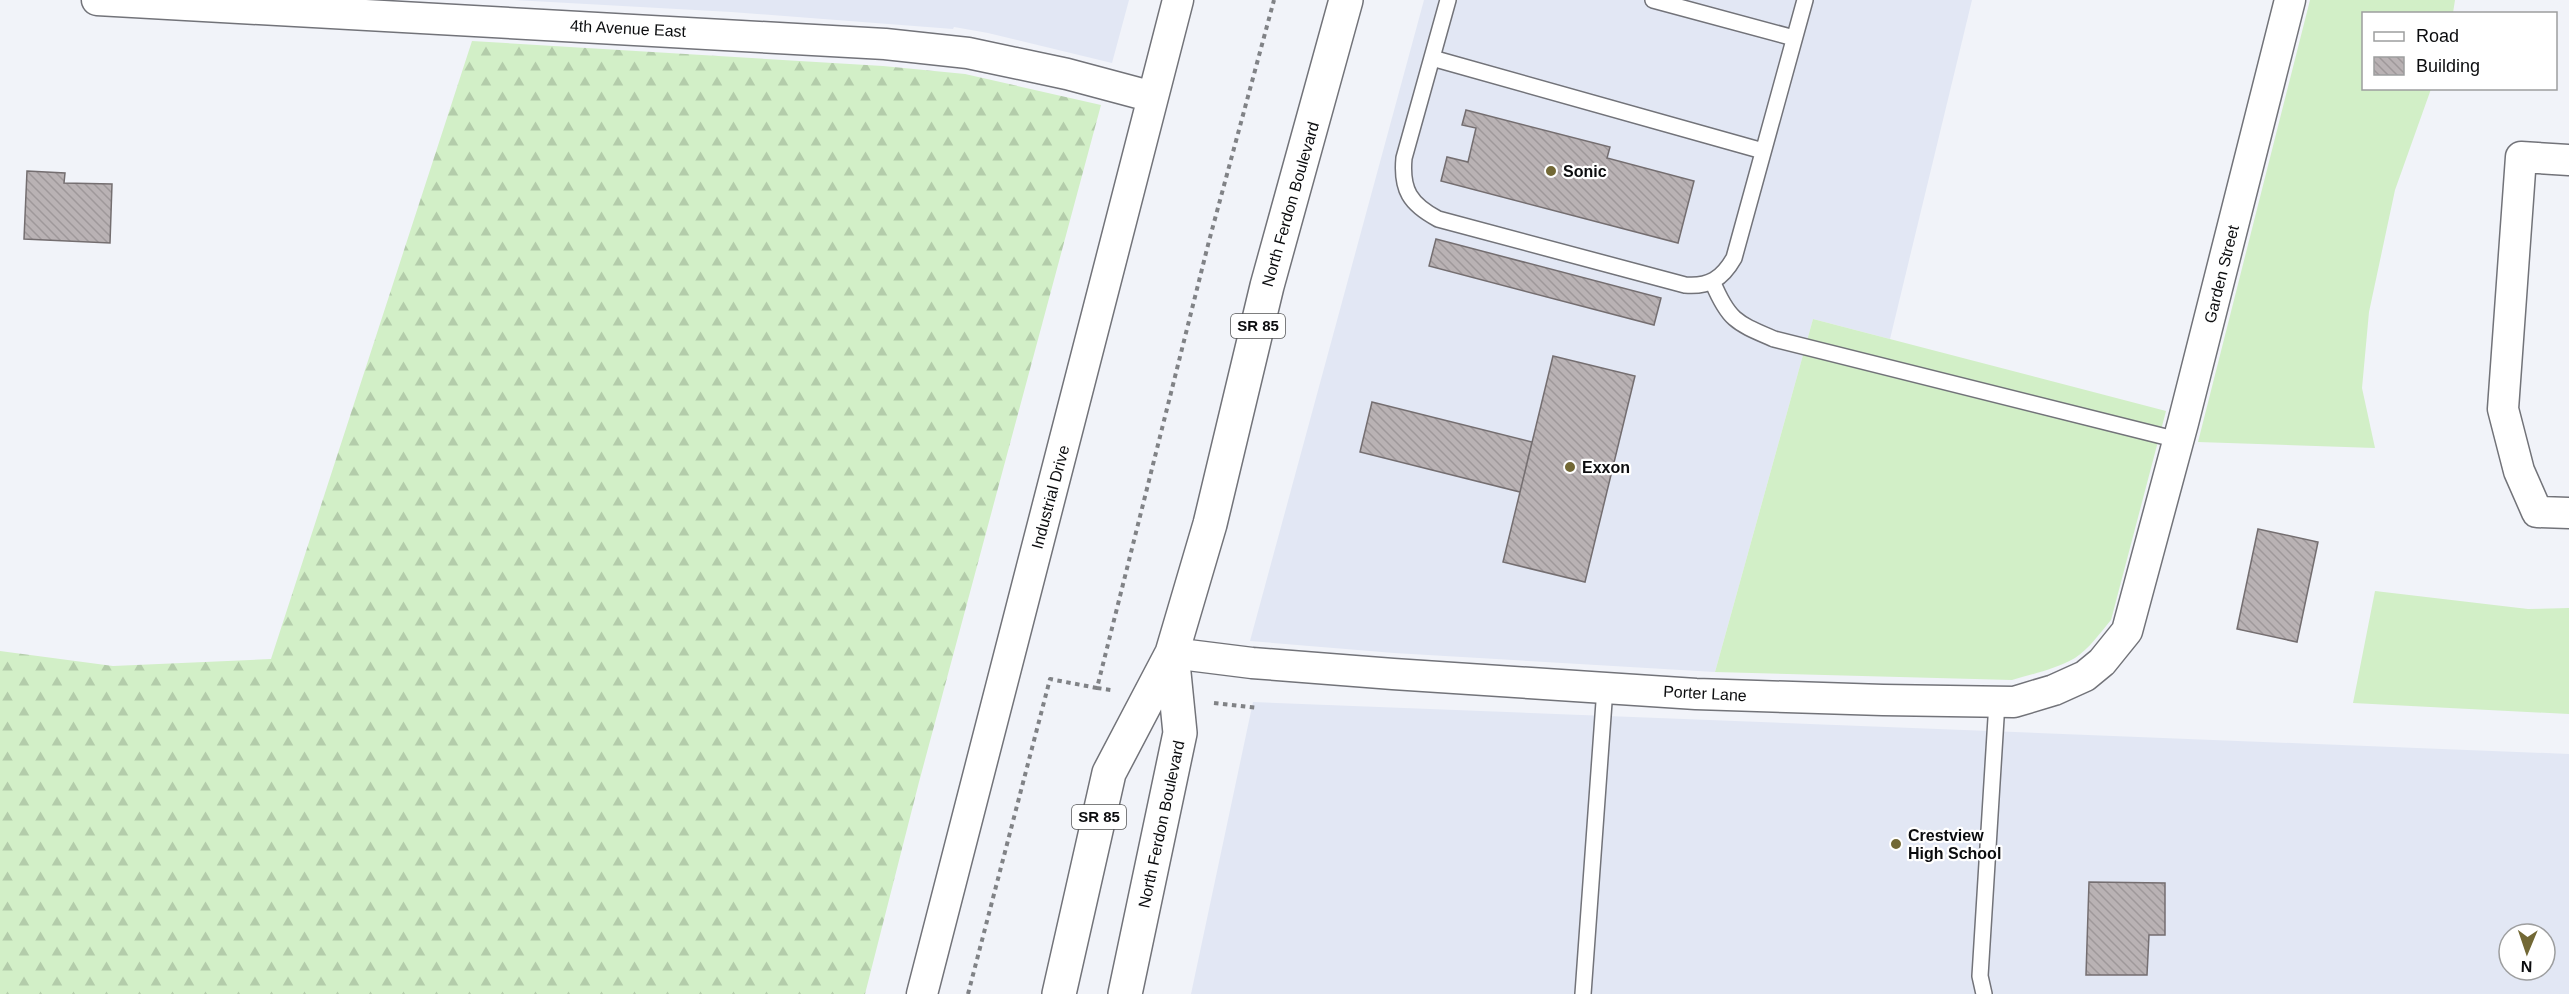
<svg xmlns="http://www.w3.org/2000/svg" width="2569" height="994" viewBox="0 0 2569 994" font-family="Helvetica,sans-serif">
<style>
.built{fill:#e2e7f4;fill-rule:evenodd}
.grass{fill:#d2efc7}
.forest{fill:url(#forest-firs)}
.building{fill:url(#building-back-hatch);stroke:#746e70;stroke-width:1.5}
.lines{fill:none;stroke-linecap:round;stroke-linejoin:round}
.service-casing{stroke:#727379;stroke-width:18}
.minor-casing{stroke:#727379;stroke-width:33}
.primary-casing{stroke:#727379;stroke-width:36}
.path{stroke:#808286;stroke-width:4;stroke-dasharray:4.5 4.5;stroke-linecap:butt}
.service{stroke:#fff;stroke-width:15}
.minor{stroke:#fff;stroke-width:30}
.primary{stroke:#fff;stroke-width:33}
.poi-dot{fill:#726835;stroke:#fff;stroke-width:2}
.labels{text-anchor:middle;stroke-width:4.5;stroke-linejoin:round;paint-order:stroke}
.shield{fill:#fff;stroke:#545556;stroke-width:1.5}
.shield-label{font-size:15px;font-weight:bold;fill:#0b0c0e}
.street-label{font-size:16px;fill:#0b0c0e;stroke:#fff}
.poi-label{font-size:16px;font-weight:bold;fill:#0b0c0e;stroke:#fff;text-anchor:start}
</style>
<defs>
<pattern id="forest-firs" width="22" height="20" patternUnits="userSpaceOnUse" patternTransform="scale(1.5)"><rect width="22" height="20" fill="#d2efc7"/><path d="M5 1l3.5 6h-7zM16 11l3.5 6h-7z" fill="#b3ccaa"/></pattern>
<pattern id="building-back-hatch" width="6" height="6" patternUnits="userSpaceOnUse" patternTransform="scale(1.5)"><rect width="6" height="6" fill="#b9b2b4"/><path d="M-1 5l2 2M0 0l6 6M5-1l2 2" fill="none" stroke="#9e989a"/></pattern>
</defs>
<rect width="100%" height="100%" fill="#f1f3f9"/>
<path class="built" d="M 514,0 L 1129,0 L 1112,63 L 988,33 L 954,27 L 953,29 L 731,12 Z
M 1424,0 L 1972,0 L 1890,339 L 1813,319 L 1715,672 L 1394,653 L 1250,641 Z
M 1253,702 L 2569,754 L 2569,994 L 1191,994 ZM 2509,934 L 2545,934 L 2545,970 L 2509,970 Z"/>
<path class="grass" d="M 2310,0 L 2455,0 L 2453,13 L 2364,14 L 2364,88 L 2431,89 L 2395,190 L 2369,312 L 2362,388 L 2375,448 L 2198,442 Z
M 1813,319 L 2166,411 L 2111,620 C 2100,633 2089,649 2075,658 C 2055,669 2033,674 2012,680 L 1715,672 Z
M 2375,591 L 2528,609 L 2569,608 L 2569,714 L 2353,703 Z"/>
<path class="forest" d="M 472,41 L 883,66 L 965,74 L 1101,105 L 919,782 L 865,994 L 0,994 L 0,651 L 113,666 L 271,659 Z"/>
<path class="building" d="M 1466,110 L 1610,147 L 1607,158 L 1694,181 L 1678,243 L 1441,181 L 1447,157 L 1468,162 L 1476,128 L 1462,125 Z
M 27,171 L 65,173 L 64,183 L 112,184 L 110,243 L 24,239 Z
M 1436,239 L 1661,298 L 1654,325 L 1429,266 Z
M 1553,356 L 1635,376 L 1585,582 L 1503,562 Z
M 1372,402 L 1532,442 L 1520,492 L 1360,452 Z
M 2258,529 L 2318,542 L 2297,642 L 2237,629 Z
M 2089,882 L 2165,883 L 2165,935 L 2149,935 L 2147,975 L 2086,975 Z"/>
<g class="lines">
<defs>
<path id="service" d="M 1448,0 L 1404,158 C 1401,190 1410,204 1438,219 L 1685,285 C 1709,287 1722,279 1734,258 L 1805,0
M 1653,0 L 1794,38
M 1432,58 L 1763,151
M 1713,283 C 1729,321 1737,323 1774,339 L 2178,440
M 1583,994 L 1605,688
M 1984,994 L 1980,976 L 1997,702"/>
<path id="minor" d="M 97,0 L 885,44 L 968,53 L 1067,74 L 1153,97
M 2569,160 L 2521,157 L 2503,409 L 2519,471 L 2537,512 L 2569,513
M 1172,653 L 1252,663 L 1393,674 L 1696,694 L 1883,700 L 2014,702 L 2054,690 L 2085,676 L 2102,662 L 2127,631 L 2183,423 L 2290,0
M 922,994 L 1178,0"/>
<path id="primary" d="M 1059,994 L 1109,773 L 1172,653 L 1210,524 L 1267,286 L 1346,0
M 1125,994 L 1180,733 L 1172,653"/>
</defs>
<use href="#service" class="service-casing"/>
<use href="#minor" class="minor-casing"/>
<use href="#primary" class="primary-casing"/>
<path class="path" d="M 1097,688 L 1111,690
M 1214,703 L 1258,708
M 968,994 L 1050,679 L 1097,688 L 1209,241 L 1274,0"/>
<use href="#service" class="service"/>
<use href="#minor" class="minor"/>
<use href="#primary" class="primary"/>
</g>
<g class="poi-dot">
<circle cx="1551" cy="171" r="6"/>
<circle cx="1570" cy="467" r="6"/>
<circle cx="1896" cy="844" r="6"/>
</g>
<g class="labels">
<g class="shield">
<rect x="1231" y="314" width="54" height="24" rx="4.5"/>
<rect x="1072" y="805" width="54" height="24" rx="4.5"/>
</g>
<g class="shield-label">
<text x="1258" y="331">SR 85</text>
<text x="1099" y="822">SR 85</text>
</g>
<g class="street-label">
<text transform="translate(628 28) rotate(3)" y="6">4th Avenue East</text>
<text transform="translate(1290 204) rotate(-74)" y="6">North Ferdon Boulevard</text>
<text transform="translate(2221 274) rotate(-76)" y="6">Garden Street</text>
<text transform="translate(1050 497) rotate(-75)" y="6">Industrial Drive</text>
<text transform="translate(1705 693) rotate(3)" y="6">Porter Lane</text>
<text transform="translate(1161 824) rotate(-78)" y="6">North Ferdon Boulevard</text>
</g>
<g class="poi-label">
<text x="1563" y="177">Sonic</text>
<text x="1582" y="473">Exxon</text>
<text x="1908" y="841">Crestview<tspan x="1908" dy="18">High School</tspan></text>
</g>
</g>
<rect x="2362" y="12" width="195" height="78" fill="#ffffff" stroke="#9d9e9f" stroke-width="1.5"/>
<rect x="2374" y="32" width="30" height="9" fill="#ffffff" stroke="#9d9e9f" stroke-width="1.5"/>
<text x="2416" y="42" font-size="18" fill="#0b0c0e">Road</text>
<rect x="2374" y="57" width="30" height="18" fill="url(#building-back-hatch)" stroke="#9d9e9f" stroke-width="1.5"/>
<text x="2416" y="72" font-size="18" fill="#0b0c0e">Building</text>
<g transform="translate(2527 952) rotate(182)"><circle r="28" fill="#ffffff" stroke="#9d9e9f" stroke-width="1.5"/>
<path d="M0-4.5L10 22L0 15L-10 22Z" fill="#726835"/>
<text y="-9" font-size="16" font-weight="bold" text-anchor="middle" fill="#0b0c0e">N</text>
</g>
</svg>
